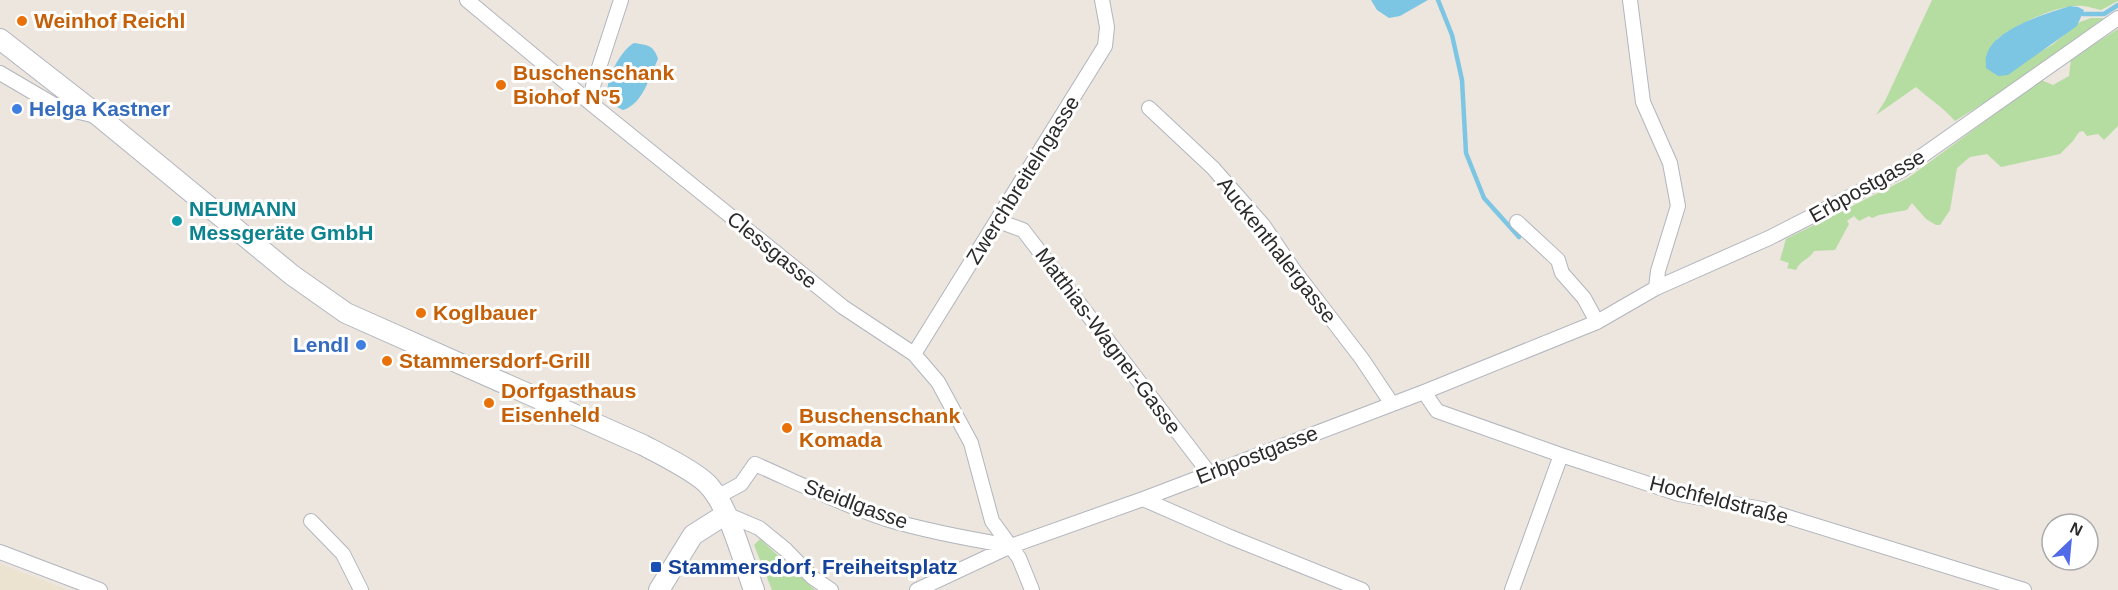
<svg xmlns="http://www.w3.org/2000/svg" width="2118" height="590" viewBox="0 0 2118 590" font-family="Arial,sans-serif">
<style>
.education{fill:#ebe3d0}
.green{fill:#b5dca1}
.water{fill:#7dc6e3}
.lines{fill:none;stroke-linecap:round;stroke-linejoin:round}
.stream{stroke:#7dc6e3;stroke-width:4.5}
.street-casing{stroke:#b2b5bd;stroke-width:16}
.secondary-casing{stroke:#b2b5bd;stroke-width:22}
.street{stroke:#fff;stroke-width:14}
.secondary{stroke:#fff;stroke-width:20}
.food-dot{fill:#e8710a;stroke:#fff;stroke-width:2}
.shop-dot{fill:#3f7fe0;stroke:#fff;stroke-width:2}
.culture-dot{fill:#0f9aa8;stroke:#fff;stroke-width:2}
.transit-dot{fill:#1a4fb4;stroke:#fff;stroke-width:2}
.labels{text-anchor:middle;stroke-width:6;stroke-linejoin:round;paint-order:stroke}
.food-label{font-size:21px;font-weight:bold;fill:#c56008;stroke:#fff;text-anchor:start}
.shop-label{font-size:21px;font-weight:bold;fill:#366cbe;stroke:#fff;text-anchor:start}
.street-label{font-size:21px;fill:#2b2b2b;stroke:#fff}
.culture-label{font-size:21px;font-weight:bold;fill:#0d838f;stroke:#fff;text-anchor:start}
.transit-label{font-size:21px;font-weight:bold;fill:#164399;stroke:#fff;text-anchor:start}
</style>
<rect width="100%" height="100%" fill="#ece6df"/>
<path class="education" d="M 0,564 L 6,566 L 68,590 L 0,590 Z"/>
<path class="green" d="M 1932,0 L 2118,0 L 2118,1 L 2101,10 C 2095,9 2088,6 2083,6 C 2059,3 2016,25 1997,39 L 1991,70 L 1998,76 L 2052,45 L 2080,22 L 2091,18 L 2104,18 L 2003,91 L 1955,121 C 1943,107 1929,99 1916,87 L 1876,115 L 1885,101 Z
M 2118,29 L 2118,126 L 2104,140 L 2098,134 L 2087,136 L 2083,131 L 2079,132 L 2073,141 L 2060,154 L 2001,167 L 1987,154 L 1970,157 L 1957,168 L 1950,210 L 1940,225 L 1936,225 L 1926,219 L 1912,203 L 1907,210 L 1879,215 L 1872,218 L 1869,216 L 1859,221 L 1854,216 L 1847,221 L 1849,224 L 1835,250 L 1814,251 C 1809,260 1801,259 1796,270 L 1787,268 L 1789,263 L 1780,260 L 1786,239 L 1908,178 L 2041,80 L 2053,85 L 2069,76 L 2071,59 Z
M 760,539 L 815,590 L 772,590 L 754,545 Z"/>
<path class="water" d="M 1371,0 L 1428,0 L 1400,16 L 1389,18 L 1377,10 Z
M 2070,6 L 2078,7 L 2084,10 L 2077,26 L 2008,75 L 1998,76 L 1986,68 C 1986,64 1985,58 1987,54 C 1995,29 2047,13 2070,6 Z
M 634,43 C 647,45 654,45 658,59 C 650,76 643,104 623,110 C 619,108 614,106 611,102 C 599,89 620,50 634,43 Z"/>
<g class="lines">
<path class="stream" d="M 1438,0 L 1452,35 L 1462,80 L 1466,153 L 1484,198 L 1519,237
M 2083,14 L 2104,14 L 2118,5"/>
<defs>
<path id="street" d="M 467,0 L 593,105 L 843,307 L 914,354 L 938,382 L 971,443 L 992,521 L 1019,558 L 1032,590
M 1630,0 L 1643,102 L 1670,163 L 1678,206 L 1658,271 L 1656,288
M 0,73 L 58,107 L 96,116
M 593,105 L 593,86 L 621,0
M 1149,108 L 1213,168 L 1263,225 L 1293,269 L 1362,359 L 1392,404
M 998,221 L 1023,230 L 1209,473
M 1517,222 L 1558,260 L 1562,273 L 1584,298 L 1597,322
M 914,354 L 1105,46 L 1107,27 L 1102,0
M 1424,392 L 1437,411 L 1561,455 L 1679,494 L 1762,509 L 2024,590
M 717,497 L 741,484 L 755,464 C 798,483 841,504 886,519 C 926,531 969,539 1011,546
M 1143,499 L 1230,537 L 1362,590
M 726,514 L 759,528 L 786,550 L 812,577 L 831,590
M 311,521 L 343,554 L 361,590
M 0,552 L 100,590
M 917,590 L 1011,546 L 1143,499 L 1424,392 L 1597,322 L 1656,288 L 1769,238 L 1902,170 L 2118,18
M 1512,590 L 1561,455"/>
<path id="secondary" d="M 0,39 L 100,117 L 292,275 L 346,313 L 643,445 C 660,454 699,473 710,487 C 730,510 743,561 754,590
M 659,590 L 693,535 L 726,514"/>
</defs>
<use href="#street" class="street-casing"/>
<use href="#secondary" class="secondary-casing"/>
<use href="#street" class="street"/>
<use href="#secondary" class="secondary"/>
</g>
<g class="food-dot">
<circle cx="22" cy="21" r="6"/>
<circle cx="501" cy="85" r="6"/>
<circle cx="421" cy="313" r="6"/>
<circle cx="387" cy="361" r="6"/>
<circle cx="489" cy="403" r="6"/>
<circle cx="787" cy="428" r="6"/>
</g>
<g class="shop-dot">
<circle cx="17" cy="109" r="6"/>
<circle cx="361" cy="345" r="6"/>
</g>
<circle class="culture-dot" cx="177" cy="221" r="6"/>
<rect class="transit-dot" x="650" y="561" width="12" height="12" rx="3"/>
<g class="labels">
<g class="food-label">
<text x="34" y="28">Weinhof Reichl</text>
<text x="513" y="80">Buschenschank<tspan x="513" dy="24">Biohof N°5</tspan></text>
<text x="433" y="320">Koglbauer</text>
<text x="399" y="368">Stammersdorf-Grill</text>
<text x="501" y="398">Dorfgasthaus<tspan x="501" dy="24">Eisenheld</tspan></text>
<text x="799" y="423">Buschenschank<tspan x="799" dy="24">Komada</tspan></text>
</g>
<g class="shop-label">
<text x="29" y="116">Helga Kastner</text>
<text x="349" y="352" text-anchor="end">Lendl</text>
</g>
<g class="street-label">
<text transform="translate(1023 180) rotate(-58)" y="7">Zwerchbreitelngasse</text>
<text transform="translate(1867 186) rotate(-29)" y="7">Erbpostgasse</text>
<text transform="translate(772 250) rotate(39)" y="7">Clessgasse</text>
<text transform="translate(1277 250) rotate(52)" y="7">Auckenthalergasse</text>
<text transform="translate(1108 341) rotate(53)" y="7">Matthias-Wagner-Gasse</text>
<text transform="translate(1257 455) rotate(-21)" y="7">Erbpostgasse</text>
<text transform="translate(1719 500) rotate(14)" y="7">Hochfeldstraße</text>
<text transform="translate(856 504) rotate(20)" y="7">Steidlgasse</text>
</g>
<g class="culture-label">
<text x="189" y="216">NEUMANN<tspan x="189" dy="24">Messgeräte GmbH</tspan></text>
</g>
<g class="transit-label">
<text x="668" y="574">Stammersdorf, Freiheitsplatz</text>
</g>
</g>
<g transform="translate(2070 542) rotate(26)"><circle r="28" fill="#ffffff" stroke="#aaaaaa" stroke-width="1.5"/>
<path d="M0-4.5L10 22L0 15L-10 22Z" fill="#506ae8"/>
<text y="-9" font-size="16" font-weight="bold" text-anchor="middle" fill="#2b2b2b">N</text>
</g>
</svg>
